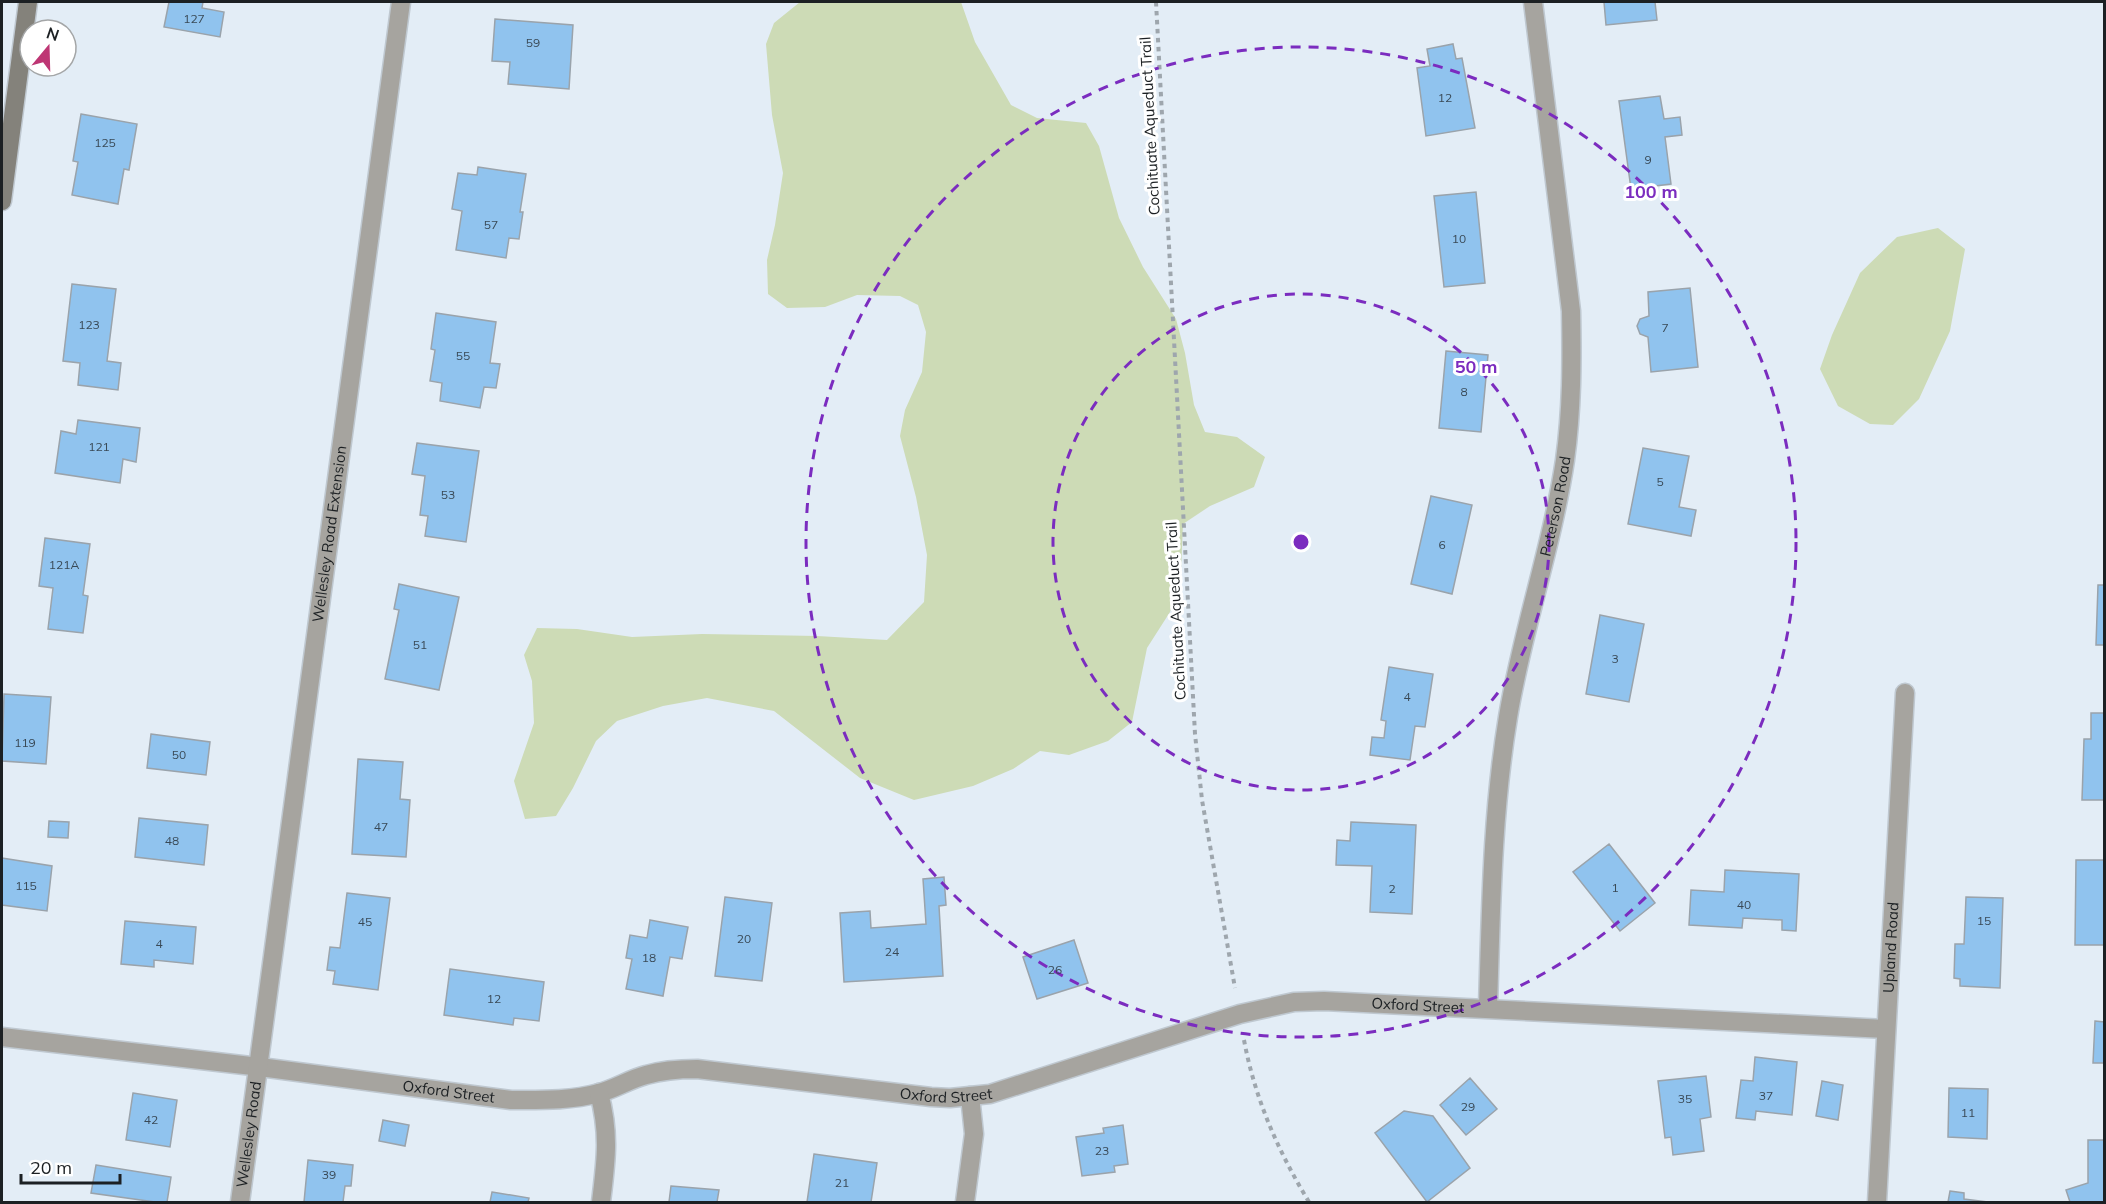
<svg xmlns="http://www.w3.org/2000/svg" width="2106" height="1204" viewBox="0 0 2106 1204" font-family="Mulish,sans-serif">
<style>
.green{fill:#cddbb6}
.building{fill:#90c3ee;stroke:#9aa3ab;stroke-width:1.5}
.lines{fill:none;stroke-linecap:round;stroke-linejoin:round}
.street-casing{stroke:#bfc8d0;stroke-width:21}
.secondary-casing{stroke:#bfc8d0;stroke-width:21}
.path{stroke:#9ea6ad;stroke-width:4;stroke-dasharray:4.5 4.5;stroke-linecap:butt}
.street{stroke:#a6a49f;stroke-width:18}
.secondary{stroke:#84827b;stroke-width:18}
.ring{fill:none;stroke:#7b2cbf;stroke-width:3;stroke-dasharray:10 8}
.labels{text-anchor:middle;stroke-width:6;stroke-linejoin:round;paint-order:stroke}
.number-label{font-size:12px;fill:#394956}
.street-label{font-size:15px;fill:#1c2023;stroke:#fff}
.centre{fill:#7b2cbf;stroke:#fff;stroke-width:3}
.ring-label{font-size:18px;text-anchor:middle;font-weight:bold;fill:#7b2cbf;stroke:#fff;stroke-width:6;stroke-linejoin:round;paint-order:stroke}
</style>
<rect width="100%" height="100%" fill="#e3edf6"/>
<path class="green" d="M 800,2 L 961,2 L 975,42 L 1011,105 L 1037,118 L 1086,123 L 1099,146 L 1119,218 L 1143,267 L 1176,319 L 1185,353 L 1194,405 L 1205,432 L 1237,437 L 1265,457 L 1254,487 L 1210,506 L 1183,524 L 1181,571 L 1170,612 L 1147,648 L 1132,722 L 1108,741 L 1069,755 L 1040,751 L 1013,769 L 973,786 L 914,800 L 860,778 L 774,711 L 707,698 L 663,706 L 617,721 L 596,741 L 573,788 L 556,816 L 525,819 L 514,781 L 534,723 L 532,681 L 524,655 L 537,628 L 577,629 L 632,637 L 702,634 L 817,636 L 887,640 L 924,602 L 927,555 L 916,497 L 900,436 L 905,410 L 922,372 L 926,332 L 918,305 L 900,296 L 857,295 L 825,307 L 787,308 L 768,294 L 767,260 L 775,225 L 783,173 L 772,115 L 766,44 L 774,23 Z
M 1938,228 L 1965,249 L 1950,331 L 1919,399 L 1893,425 L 1870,424 L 1838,406 L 1820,369 L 1832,335 L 1860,273 L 1897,237 Z"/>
<path class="building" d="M 169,2 L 203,2 L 202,8 L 224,12 L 220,37 L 164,27 Z
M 1604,2 L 1655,2 L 1657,20 L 1606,25 Z
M 495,19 L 573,25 L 569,89 L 508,84 L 510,62 L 492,61 Z
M 1453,44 L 1456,59 L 1462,58 L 1475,128 L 1426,136 L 1417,68 L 1430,66 L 1427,49 Z
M 1660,96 L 1664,119 L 1680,117 L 1682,135 L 1665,137 L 1671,184 L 1631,189 L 1619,101 Z
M 81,114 L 137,124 L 129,170 L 124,169 L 118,204 L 72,195 L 78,162 L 73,161 Z
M 478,167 L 526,174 L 520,212 L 523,212 L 519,239 L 509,238 L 506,258 L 456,250 L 462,211 L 452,209 L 458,173 L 477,175 Z
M 1476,192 L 1485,283 L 1444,287 L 1434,196 Z
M 72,284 L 116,289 L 107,361 L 121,363 L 118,390 L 78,385 L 80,363 L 63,361 Z
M 1690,288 L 1698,367 L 1651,372 L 1648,337 L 1640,334 L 1637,326 L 1640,319 L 1649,316 L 1648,292 Z
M 436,313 L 496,322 L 490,363 L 500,364 L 496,388 L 484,387 L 480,408 L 440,401 L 442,383 L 430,381 L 435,350 L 431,349 Z
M 1446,351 L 1488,355 L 1481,432 L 1439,428 Z
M 78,420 L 140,428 L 136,462 L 123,459 L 120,483 L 55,473 L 61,431 L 76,434 Z
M 417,443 L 479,451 L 466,542 L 425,536 L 428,516 L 420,515 L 425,476 L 412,474 Z
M 1643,448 L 1689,456 L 1679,507 L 1696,510 L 1691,536 L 1628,524 Z
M 1431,496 L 1472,505 L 1452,594 L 1411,584 Z
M 45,538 L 90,544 L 83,595 L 88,596 L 83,633 L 48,629 L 53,588 L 39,586 Z
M 399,584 L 459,597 L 439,690 L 385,679 L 399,610 L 394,609 Z
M 2098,585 L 2104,585 L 2104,652 L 2104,645 L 2096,645 Z
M 1600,615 L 1644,624 L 1629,702 L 1586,694 Z
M 1389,667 L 1433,674 L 1425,727 L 1415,726 L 1410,760 L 1370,755 L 1372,737 L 1384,738 L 1386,721 L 1381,720 Z
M 4,694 L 51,697 L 46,764 L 2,761 Z
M 2091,713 L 2104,713 L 2104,800 L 2082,800 L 2084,739 L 2091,739 Z
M 151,734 L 210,742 L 206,775 L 147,768 Z
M 358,759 L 403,762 L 400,799 L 410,800 L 406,857 L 352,854 Z
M 139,818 L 208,825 L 204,865 L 135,857 Z
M 49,821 L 69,822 L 68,838 L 48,837 Z
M 1351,822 L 1416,825 L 1412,914 L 1370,912 L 1372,866 L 1336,865 L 1337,840 L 1350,841 Z
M 1609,844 L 1655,903 L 1620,931 L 1573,872 Z
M 2,858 L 52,866 L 47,911 L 2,905 Z
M 2076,860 L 2104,860 L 2104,945 L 2075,945 Z
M 1725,870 L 1799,874 L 1796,931 L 1782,930 L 1782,920 L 1743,918 L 1742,928 L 1689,925 L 1691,890 L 1724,892 Z
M 944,877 L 946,905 L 939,906 L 943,976 L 844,982 L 840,913 L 870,911 L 871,928 L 926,924 L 923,879 Z
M 347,893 L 390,898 L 378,990 L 333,984 L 335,971 L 327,970 L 330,947 L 340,948 Z
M 725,897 L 772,903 L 762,981 L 715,976 Z
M 1966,897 L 2003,898 L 2000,988 L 1960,986 L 1960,979 L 1954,978 L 1955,944 L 1964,944 Z
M 650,920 L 688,927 L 682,959 L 670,957 L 663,996 L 626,989 L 632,959 L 626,958 L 630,935 L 647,938 Z
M 125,921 L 196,927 L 193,964 L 154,960 L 154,967 L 121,964 Z
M 1074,940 L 1088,983 L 1037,999 L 1023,957 Z
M 450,969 L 544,982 L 539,1021 L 514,1018 L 513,1025 L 444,1015 Z
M 2095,1021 L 2104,1022 L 2104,1063 L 2093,1063 Z
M 1755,1057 L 1797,1062 L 1792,1115 L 1756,1111 L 1755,1120 L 1736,1118 L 1741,1080 L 1753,1081 Z
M 1706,1076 L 1711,1117 L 1700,1119 L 1704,1151 L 1673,1155 L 1671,1137 L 1665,1138 L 1658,1081 Z
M 1470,1078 L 1497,1109 L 1466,1135 L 1440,1105 Z
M 1822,1081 L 1843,1085 L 1838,1120 L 1816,1116 Z
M 1949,1088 L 1988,1089 L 1987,1139 L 1948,1137 Z
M 133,1093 L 177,1100 L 170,1147 L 126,1140 Z
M 1404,1111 L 1433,1116 L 1470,1168 L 1427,1202 L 1375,1133 Z
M 383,1120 L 409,1125 L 405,1146 L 379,1141 Z
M 1123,1125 L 1128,1164 L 1114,1166 L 1115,1172 L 1082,1176 L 1076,1137 L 1104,1133 L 1103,1128 Z
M 2088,1140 L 2104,1140 L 2104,1202 L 2070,1202 L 2066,1190 L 2088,1183 Z
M 814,1154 L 877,1163 L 871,1202 L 807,1202 Z
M 308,1160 L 353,1165 L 351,1186 L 345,1186 L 343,1202 L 304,1202 Z
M 96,1165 L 171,1177 L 167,1202 L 155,1202 L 91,1193 Z
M 671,1186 L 719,1190 L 717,1202 L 669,1202 Z
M 1950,1191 L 1964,1193 L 1964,1199 L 1988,1202 L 1948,1202 Z
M 492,1192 L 529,1198 L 528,1202 L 490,1202 Z"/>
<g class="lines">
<defs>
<g id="street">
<path id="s1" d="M 1488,1007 C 1491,910 1492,813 1508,717 C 1522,631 1552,547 1565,460 C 1572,410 1572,361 1571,311 L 1533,2"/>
<path id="s2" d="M 2,1037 L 260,1067 L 511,1100 C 540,1100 570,1101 599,1093 C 615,1089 630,1079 646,1075 C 663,1070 679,1069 697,1069 L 931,1097 L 950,1098 L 990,1094 L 1240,1014 L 1294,1002 L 1324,1001 L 1886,1029"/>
<path d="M 599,1093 C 610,1134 606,1161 601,1202"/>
<path id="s3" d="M 240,1202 L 401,2"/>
<path d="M 965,1202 L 974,1134 L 970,1096"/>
<path id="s4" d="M 1877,1202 L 1905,693"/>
</g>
<path id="secondary" d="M 2,201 L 28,2"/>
</defs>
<use href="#street" class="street-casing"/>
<use href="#secondary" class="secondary-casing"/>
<path class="path" d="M 1156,2 L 1195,734 L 1202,800 L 1235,988
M 1244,1040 C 1255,1099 1278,1151 1309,1202"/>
<use href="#street" class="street"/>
<use href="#secondary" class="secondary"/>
</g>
<g class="ring">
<circle cx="1301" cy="542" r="248"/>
<circle cx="1301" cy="542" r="495"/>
</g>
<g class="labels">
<g class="number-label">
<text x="194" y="23">127</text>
<text x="533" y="47">59</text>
<text x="1445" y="102">12</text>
<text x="105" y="147">125</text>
<text x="1648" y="164">9</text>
<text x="491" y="229">57</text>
<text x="1459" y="243">10</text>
<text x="89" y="329">123</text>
<text x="1665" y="332">7</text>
<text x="463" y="360">55</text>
<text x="1464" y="396">8</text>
<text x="99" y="451">121</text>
<text x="1660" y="486">5</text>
<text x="448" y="499">53</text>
<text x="1442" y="549">6</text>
<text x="64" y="569">121A</text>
<text x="420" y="649">51</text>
<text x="1615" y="663">3</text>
<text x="1407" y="701">4</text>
<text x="25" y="747">119</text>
<text x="179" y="759">50</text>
<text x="381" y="831">47</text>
<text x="172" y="845">48</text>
<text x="26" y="890">115</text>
<text x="1615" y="892">1</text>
<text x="1392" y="893">2</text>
<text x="1744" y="909">40</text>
<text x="1984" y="925">15</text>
<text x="365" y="926">45</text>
<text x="744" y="943">20</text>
<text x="159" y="948">4</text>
<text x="892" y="956">24</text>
<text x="649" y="962">18</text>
<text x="1055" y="974">26</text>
<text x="494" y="1003">12</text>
<text x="1766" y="1100">37</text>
<text x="1685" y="1103">35</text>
<text x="1468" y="1111">29</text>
<text x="1968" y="1117">11</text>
<text x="151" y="1124">42</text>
<text x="1102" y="1155">23</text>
<text x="329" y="1179">39</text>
<text x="842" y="1187">21</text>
</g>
<g class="street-label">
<text transform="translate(1150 126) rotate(-93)" y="5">Cochituate Aqueduct Trail</text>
<text dy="5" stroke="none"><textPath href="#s1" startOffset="507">Peterson Road</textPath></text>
<text dy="5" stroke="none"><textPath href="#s3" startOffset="674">Wellesley Road Extension</textPath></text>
<text transform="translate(1176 611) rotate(-93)" y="5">Cochituate Aqueduct Trail</text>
<text dy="5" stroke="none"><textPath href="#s4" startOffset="255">Upland Road</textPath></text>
<text dy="5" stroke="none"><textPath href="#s2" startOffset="1440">Oxford Street</textPath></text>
<text dy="5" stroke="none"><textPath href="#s2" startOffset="450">Oxford Street</textPath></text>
<text dy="5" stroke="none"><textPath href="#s2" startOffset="954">Oxford Street</textPath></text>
<text dy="5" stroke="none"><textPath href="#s3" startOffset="68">Wellesley Road</textPath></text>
</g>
</g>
<circle cx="1301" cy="542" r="9" class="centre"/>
<g class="ring-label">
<text x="1651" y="198">100 m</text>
<text x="1476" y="373">50 m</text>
</g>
<rect width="2106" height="1204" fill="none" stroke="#1c2023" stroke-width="6"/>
<g transform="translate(48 48) rotate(19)"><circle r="28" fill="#ffffff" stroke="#a4a6a7" stroke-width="1.5"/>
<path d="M0-4.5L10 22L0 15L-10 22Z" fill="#be3674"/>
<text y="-9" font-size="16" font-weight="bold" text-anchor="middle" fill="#1c2023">N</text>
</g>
<path d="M21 1174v9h99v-9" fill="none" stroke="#1c2023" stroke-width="3"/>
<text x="30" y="1174" font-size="18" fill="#1c2023" stroke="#ffffff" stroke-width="4.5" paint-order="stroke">20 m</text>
</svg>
